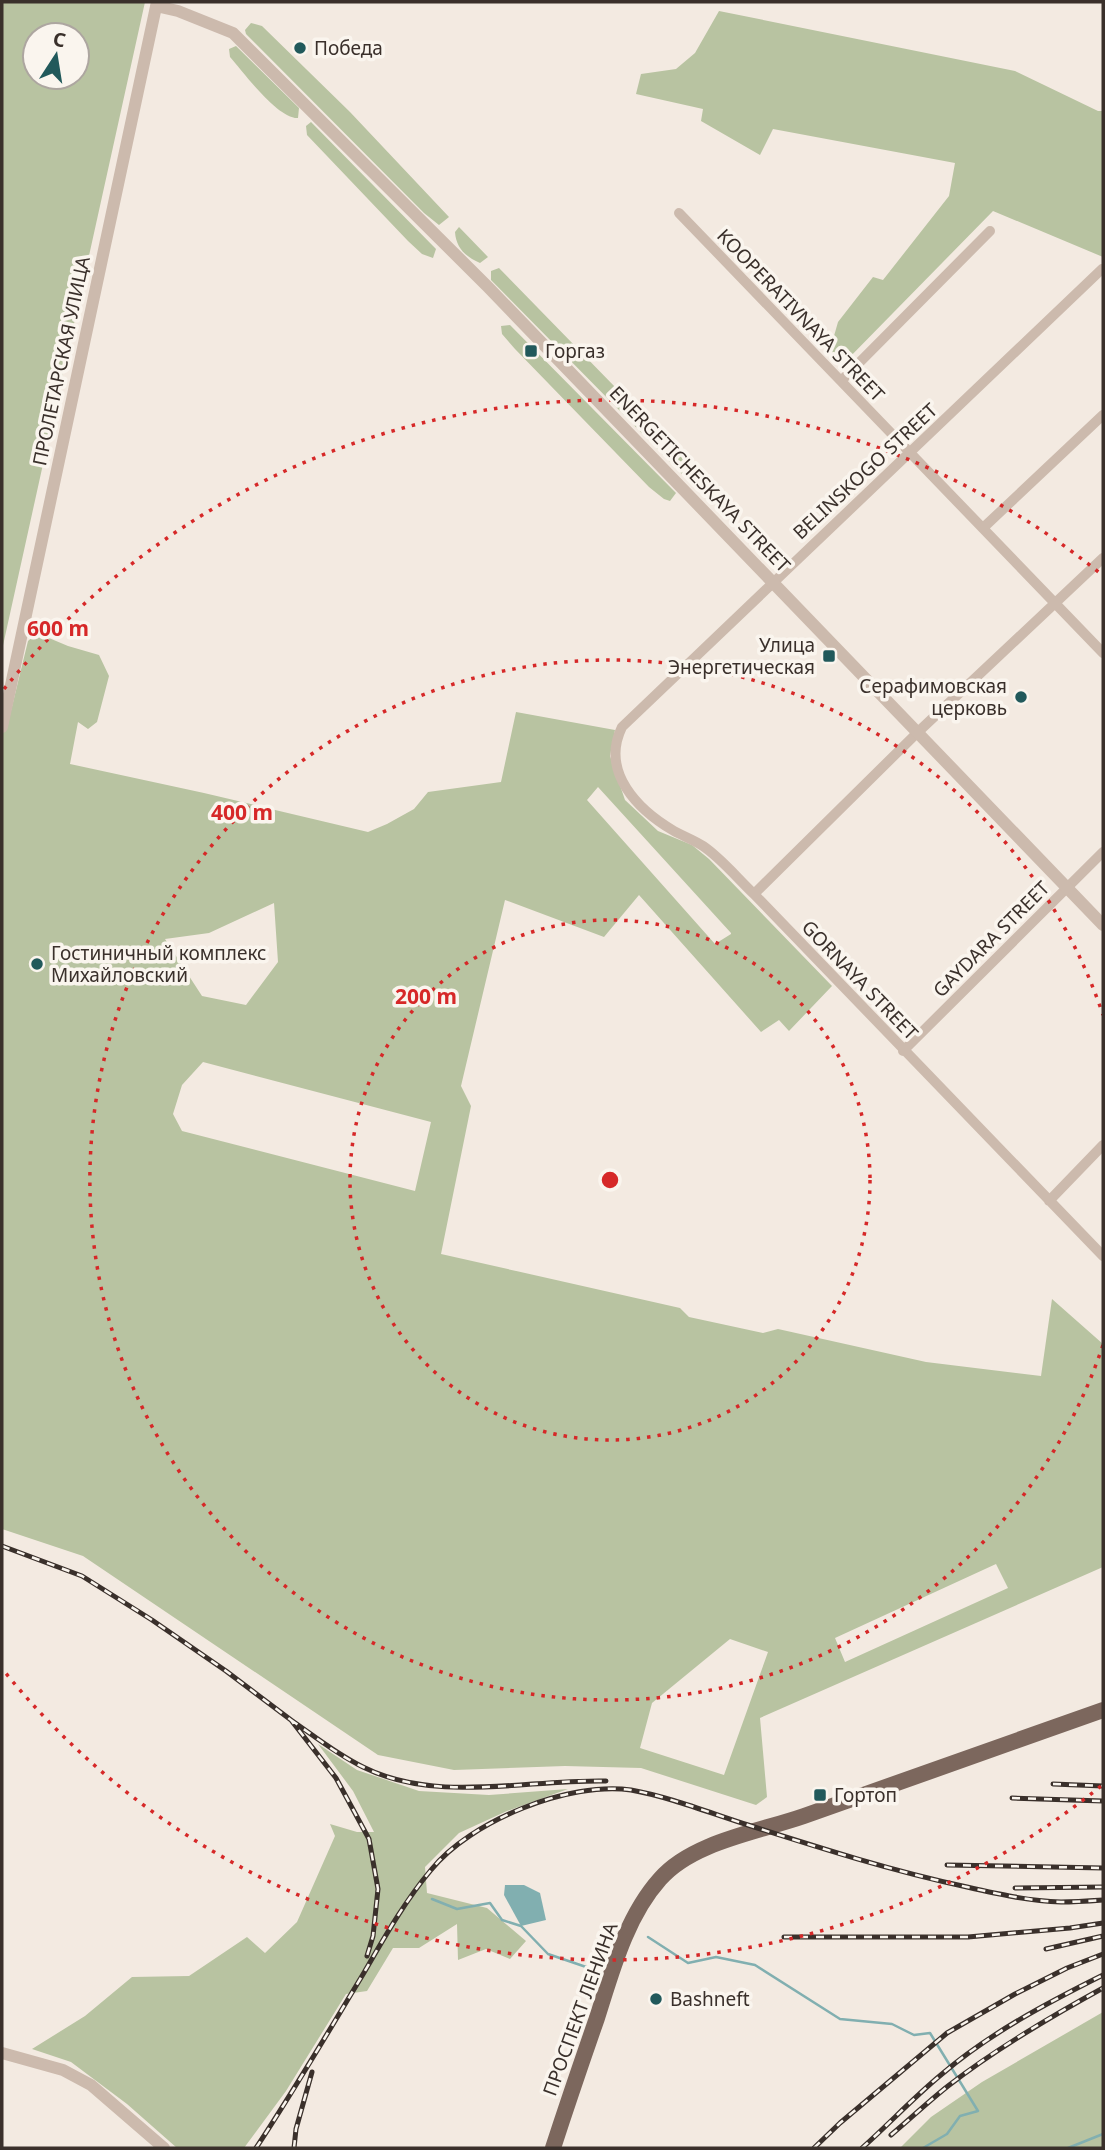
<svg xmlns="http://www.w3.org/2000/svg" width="1105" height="2150" viewBox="0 0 1105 2150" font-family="'Noto Sans',sans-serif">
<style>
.green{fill:#b8c3a1;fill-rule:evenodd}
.water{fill:#81afb0}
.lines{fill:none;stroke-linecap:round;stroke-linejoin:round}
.stream{stroke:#81afb0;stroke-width:2.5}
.minor{stroke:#ccbaad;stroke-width:10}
.tertiary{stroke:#ccbaad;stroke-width:12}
.primary{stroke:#7c675d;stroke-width:16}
.rail-casing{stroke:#3a302b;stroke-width:5}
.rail{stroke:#faf5ee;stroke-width:2.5;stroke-dasharray:8;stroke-linecap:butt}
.ring{fill:none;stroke:#d62828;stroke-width:3.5;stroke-dasharray:3.5 7}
.poi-dot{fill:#21595b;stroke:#faf5ee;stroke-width:2.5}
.labels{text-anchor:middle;stroke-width:7;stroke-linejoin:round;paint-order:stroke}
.poi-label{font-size:19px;fill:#3a302b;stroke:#faf5ee;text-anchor:start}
.street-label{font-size:19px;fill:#3a302b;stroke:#faf5ee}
.centre{fill:#d62828;stroke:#faf5ee;stroke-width:3.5}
.ring-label{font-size:21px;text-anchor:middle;font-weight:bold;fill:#d62828;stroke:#faf5ee;stroke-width:7;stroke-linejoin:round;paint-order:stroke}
</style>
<rect width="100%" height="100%" fill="#f3eae1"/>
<path class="green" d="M 2,2 L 145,2 L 2,650 ZM 35,35 L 77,35 L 77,77 L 35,77 Z
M 719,11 L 1015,71 L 1098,111 L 1103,111 L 1103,257 L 993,211 L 843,364 L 830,350 L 838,322 L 873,277 L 883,280 L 949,196 L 955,163 L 773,129 L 760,155 L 701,121 L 703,109 L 636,94 L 641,74 L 676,69 L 695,53 Z
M 251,23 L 262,26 L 350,112 L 449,217 L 439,225 L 424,213 L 246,34 L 245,30 Z
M 236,46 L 299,108 L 298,118 C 278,119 244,73 230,57 L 229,49 Z
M 311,122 L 436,249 L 433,258 L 422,254 L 408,241 L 307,135 L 306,126 Z
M 459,227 L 488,257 L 480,263 C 466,257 456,248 455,232 Z
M 499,268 L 695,469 L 690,478 L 683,475 L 491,280 L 491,271 Z
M 510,325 L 676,493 L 670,501 L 664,499 L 649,487 L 515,349 L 502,334 L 501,326 Z
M 37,633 L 68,646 L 99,655 L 109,676 L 97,722 L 88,729 L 78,722 L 70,764 L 204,793 L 368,832 L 387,824 L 414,809 L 428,792 L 501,782 L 516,712 L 615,730 L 610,756 L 625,800 L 658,831 L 692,845 L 709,859 L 832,986 L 789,1031 L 779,1020 L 761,1032 L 639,895 L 604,937 L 505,900 L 461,1086 L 471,1106 L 441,1254 L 680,1308 L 689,1317 L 763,1333 L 778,1329 L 926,1362 L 1041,1376 L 1052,1299 L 1103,1344 L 1103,1567 L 760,1718 L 767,1797 L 756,1805 L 641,1768 L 565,1766 L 454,1770 L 378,1755 L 83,1556 L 2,1529 L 2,726 L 7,727 L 28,641 ZM 598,787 L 731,933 L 731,934 L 715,944 L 587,800 ZM 274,903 L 278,962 L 246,1005 L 202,996 L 165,939 L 209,933 ZM 203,1062 L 431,1122 L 415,1191 L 182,1131 L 173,1114 L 182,1085 ZM 996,1564 L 1008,1588 L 845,1662 L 835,1638 ZM 730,1639 L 768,1652 L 724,1775 L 640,1748 L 652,1703 Z
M 318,1744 L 357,1770 L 419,1791 L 489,1795 L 568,1789 L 507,1811 L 459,1833 L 425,1867 L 427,1893 L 487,1908 L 526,1941 L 510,1959 L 486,1949 L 458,1960 L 457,1924 L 419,1948 L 393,1948 L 367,1991 L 346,1994 L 286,2091 L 244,2148 L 177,2148 L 127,2104 L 71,2062 L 32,2049 L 85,2016 L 132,1977 L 189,1976 L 247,1937 L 265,1953 L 297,1922 L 335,1836 L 330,1824 L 357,1832 L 374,1832 L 353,1791 Z
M 1103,2012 L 1103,2148 L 900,2148 L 931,2117 L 982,2082 Z"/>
<path class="water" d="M 505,1885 L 524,1885 L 540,1893 L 546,1920 L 521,1926 L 504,1895 Z"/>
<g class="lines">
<path class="stream" d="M 432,1899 L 457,1909 L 490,1903 L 502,1920 L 521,1926 L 548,1954 L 592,1969
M 648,1937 L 688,1963 L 716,1957 L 755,1965 L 840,2019 L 892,2024 L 914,2035 L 930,2033 L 978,2111 L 960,2116 L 947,2134 L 923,2148
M 1068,2148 L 1103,2134"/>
<path class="minor" d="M 679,213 L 1103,653
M 1102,269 L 622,727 C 600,772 638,810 674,831 C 683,836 694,840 703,846 C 721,858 738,879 754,894 L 1103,1256
M 841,381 L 990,231
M 983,528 L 1103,415
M 754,894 L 918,732 L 1103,558
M 903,1051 L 1103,852
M 1049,1201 L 1103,1145"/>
<path class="tertiary" d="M 156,6 L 178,11 L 233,33 L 488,287 L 1103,925
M 2,727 L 157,2
M 2,2053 L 63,2070 L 91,2085 L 164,2148"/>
<path class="primary" d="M 553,2148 C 567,2105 582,2061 597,2018 C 612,1971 626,1917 660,1879 C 692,1842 758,1832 804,1816 C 903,1780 1003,1745 1103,1710"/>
<defs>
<path id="rail" d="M 2,1546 L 82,1576 L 152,1620 L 226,1671 L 291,1720 L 336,1778 L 369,1839 L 378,1889 L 373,1936 L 367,1956
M 291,1720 C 314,1736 338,1755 363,1767 C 437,1804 527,1779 606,1781
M 1053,1784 L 1103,1786
M 1012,1798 L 1103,1801
M 947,1865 L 1103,1868
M 1015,1888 L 1103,1887
M 784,1937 L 968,1937 L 1070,1928 L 1103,1923
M 1046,1949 L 1103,1936
M 891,2135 C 910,2119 929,2101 948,2086 C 997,2048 1050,2017 1103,1988
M 256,2148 C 293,2092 327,2034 362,1976 C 383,1940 404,1902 431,1870 C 470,1821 569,1781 631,1790 C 670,1797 710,1813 748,1825 C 820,1848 892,1871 967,1887 C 998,1894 1029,1901 1061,1902 C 1075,1902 1089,1901 1103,1900
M 294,2148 L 296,2129 L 312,2072
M 814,2148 L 840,2123 L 947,2033 L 1015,1994 L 1067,1968 L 1103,1954
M 862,2148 C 889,2124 914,2097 942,2074 C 990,2033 1047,2003 1103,1975"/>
</defs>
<use href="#rail" class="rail-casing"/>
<use href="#rail" class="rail"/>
</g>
<g class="ring">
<circle cx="610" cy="1180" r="260"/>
<path d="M1103 1345A520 520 0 1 1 1103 1015"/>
<path d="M1101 1786A780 780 0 0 1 4 1671M4 689A780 780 0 0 1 1101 574"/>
</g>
<g class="poi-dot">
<circle cx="300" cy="48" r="7"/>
<rect x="524" y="344" width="14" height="14" rx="3.5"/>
<rect x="822" y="649" width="14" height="14" rx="3.5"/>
<circle cx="1021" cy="697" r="7"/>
<circle cx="37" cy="964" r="7"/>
<rect x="813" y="1788" width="14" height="14" rx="3.5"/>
<circle cx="656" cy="1999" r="7"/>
</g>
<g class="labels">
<g class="poi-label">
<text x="314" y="55">Победа</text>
<text x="545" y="358">Горгаз</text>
<text x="815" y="652" text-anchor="end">Улица<tspan x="815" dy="22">Энергетическая</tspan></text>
<text x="1007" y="693" text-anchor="end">Серафимовская<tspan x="1007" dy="22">церковь</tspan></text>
<text x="51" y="960">Гостиничный комплекс<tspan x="51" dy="22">Михайловский</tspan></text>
<text x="834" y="1802">Гортоп</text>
<text x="670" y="2006">Bashneft</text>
</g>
<g class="street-label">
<text transform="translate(801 315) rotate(46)" y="7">KOOPERATIVNAYA STREET</text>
<text transform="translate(61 361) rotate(-78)" y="7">ПРОЛЕТАРСКАЯ УЛИЦА</text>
<text transform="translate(865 471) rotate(-43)" y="7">BELINSKOGO STREET</text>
<text transform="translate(700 479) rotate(46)" y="7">ENERGETICHESKAYA STREET</text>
<text transform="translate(991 939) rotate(-45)" y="7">GAYDARA STREET</text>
<text transform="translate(860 980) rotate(46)" y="7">GORNAYA STREET</text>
<text transform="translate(580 2009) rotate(-70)" y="7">ПРОСПЕКТ ЛЕНИНА</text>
</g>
</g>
<circle cx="610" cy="1180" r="10" class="centre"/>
<g class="ring-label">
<text x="58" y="636">600 m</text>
<text x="242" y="820">400 m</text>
<text x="426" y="1004">200 m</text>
</g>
<rect width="1105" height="2150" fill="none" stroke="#3a302b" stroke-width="7"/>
<g transform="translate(56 56) rotate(12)"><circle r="33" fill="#faf5ee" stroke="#ada6a0" stroke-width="2"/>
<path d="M0-5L12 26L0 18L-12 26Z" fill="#21595b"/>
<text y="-10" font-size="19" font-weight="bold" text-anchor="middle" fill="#3a302b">С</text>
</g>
</svg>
